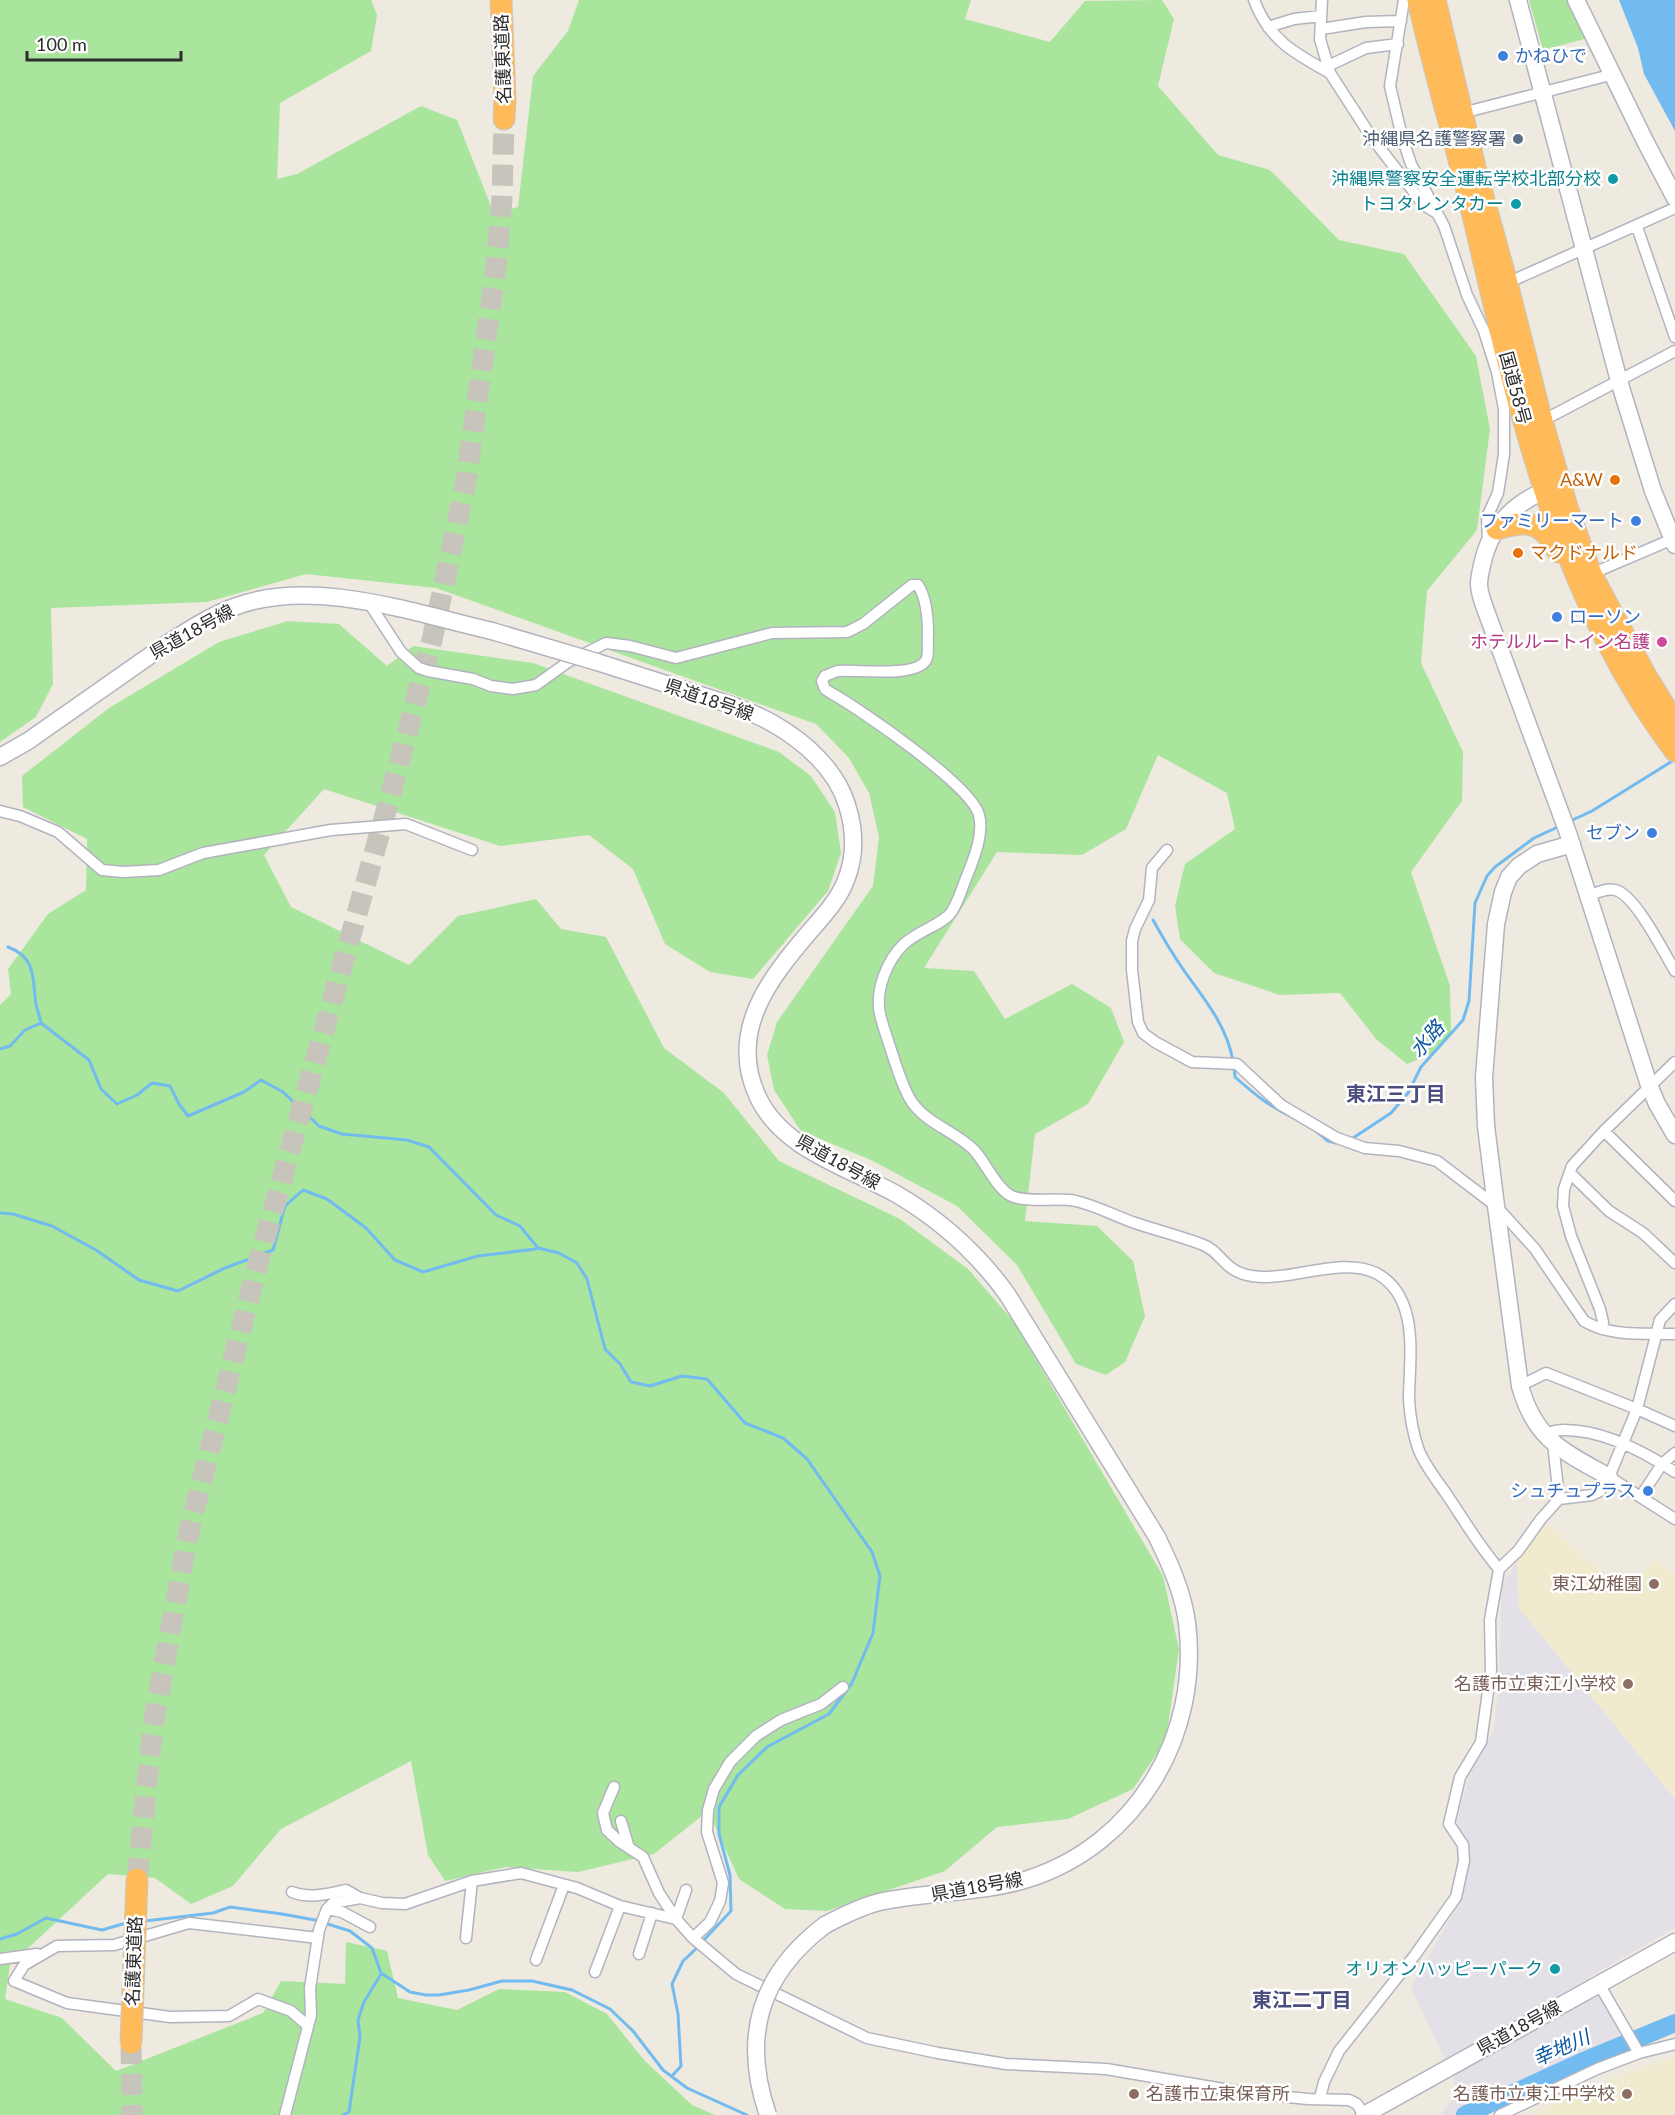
<svg xmlns="http://www.w3.org/2000/svg" width="1675" height="2115" viewBox="0 0 1675 2115" font-family="Lato,'Noto Sans JP',sans-serif">
<style>
.industrial{fill:#e3e0e7}
.education{fill:#f0eacf}
.green{fill:#a9e59c}
.water{fill:#72bbf0}
.lines{fill:none;stroke-linecap:round;stroke-linejoin:round}
.stream{stroke:#72bbf0;stroke-width:3}
.river{stroke:#72bbf0;stroke-width:18}
.highway-tunnel{stroke:#c7c4bb;stroke-width:21;stroke-dasharray:21 10;stroke-linecap:butt}
.street-casing{stroke:#b3b3c0;stroke-width:13}
.secondary-casing{stroke:#b3b3c0;stroke-width:19}
.highway-casing{stroke:#c8c8c8;stroke-width:23}
.street{stroke:#fff;stroke-width:10}
.secondary{stroke:#fff;stroke-width:16}
.highway{stroke:#ffbb5a;stroke-width:21}
.secondary-bridge-casing{stroke:#b3b3c0;stroke-width:19;stroke-linecap:butt}
.highway-bridge-casing{stroke:#c8c8c8;stroke-width:23;stroke-linecap:butt}
.secondary-bridge{stroke:#fff;stroke-width:16}
.highway-bridge{stroke:#ffbb5a;stroke-width:21}
.shop-dot{fill:#3f7fe0;stroke:#fff;stroke-width:2}
.service-dot{fill:#5c6f8a;stroke:#fff;stroke-width:2}
.culture-dot{fill:#0f9aa8;stroke:#fff;stroke-width:2}
.food-dot{fill:#e8710a;stroke:#fff;stroke-width:2}
.hotel-dot{fill:#d1479c;stroke:#fff;stroke-width:2}
.education-dot{fill:#8d6e63;stroke:#fff;stroke-width:2}
.labels{text-anchor:middle;stroke-width:5;stroke-linejoin:round;paint-order:stroke}
.shop-label{font-size:18px;fill:#366cbe;stroke:#fff;text-anchor:end}
.street-label{font-size:18px;fill:#2d2d2d;stroke:#fff}
.service-label{font-size:18px;fill:#4e5e75;stroke:#fff;text-anchor:end}
.culture-label{font-size:18px;fill:#0d838f;stroke:#fff;text-anchor:end}
.food-label{font-size:18px;fill:#c56008;stroke:#fff;text-anchor:end}
.hotel-label{font-size:18px;fill:#b23c85;stroke:#fff;text-anchor:end}
.education-label{font-size:18px;fill:#785e54;stroke:#fff;text-anchor:end}
.water-label{font-size:20px;font-style:italic;fill:#0c57a1;stroke:#fff}
.neighbourhood-label{font-size:20px;font-weight:bold;fill:#4c4d7f;stroke:#fff}
</style>
<rect width="100%" height="100%" fill="#eeeadf"/>
<path class="industrial" d="M 1517,1562 L 1519,1608 L 1675,1799 L 1675,1928 L 1589,1977 L 1621,2035 L 1463,2115 L 1442,2115 L 1441,2113 L 1456,2095 L 1453,2077 L 1411,1987 L 1462,1898 L 1469,1853 L 1456,1825 L 1469,1775 L 1494,1730 L 1499,1677 L 1502,1584 Z"/>
<path class="education" d="M 1544,1521 L 1625,1594 L 1654,1559 L 1675,1575 L 1675,1799 L 1519,1608 L 1517,1562 Z
M 1675,2058 L 1675,2115 L 1539,2115 L 1540,2111 L 1616,2077 Z"/>
<path class="green" d="M 0,0 L 371,0 L 377,15 L 371,51 L 280,103 L 277,179 L 297,174 L 421,106 L 457,120 L 494,214 L 518,207 L 533,76 L 568,31 L 579,0 L 971,0 L 965,19 L 1050,42 L 1085,1 L 1162,0 L 1174,19 L 1158,86 L 1218,155 L 1270,170 L 1339,240 L 1404,254 L 1476,356 L 1490,429 L 1477,530 L 1427,591 L 1421,663 L 1463,752 L 1462,801 L 1411,872 L 1450,986 L 1451,1032 L 1436,1052 L 1407,1064 L 1376,1039 L 1340,993 L 1280,995 L 1214,973 L 1180,939 L 1175,906 L 1185,864 L 1235,829 L 1227,793 L 1158,755 L 1126,829 L 1082,855 L 997,852 L 924,968 L 974,971 L 1005,1019 L 1072,984 L 1111,1008 L 1124,1042 L 1088,1104 L 1035,1134 L 1025,1221 L 1097,1226 L 1133,1261 L 1145,1316 L 1125,1362 L 1106,1375 L 1076,1364 L 1017,1265 L 957,1206 L 871,1160 L 801,1131 L 774,1090 L 767,1055 L 777,1022 L 873,886 L 879,837 L 869,793 L 849,758 L 816,724 L 436,588 L 306,574 L 207,602 L 51,608 L 53,684 L 36,717 L 0,742 Z
M 1529,0 L 1567,0 L 1588,38 L 1543,50 Z
M 288,621 L 339,624 L 387,666 L 413,646 L 533,663 L 779,752 L 811,776 L 835,812 L 841,853 L 828,891 L 753,979 L 710,972 L 665,944 L 633,869 L 589,835 L 500,846 L 324,789 L 264,855 L 291,907 L 409,965 L 458,916 L 536,899 L 561,929 L 606,937 L 664,1048 L 724,1093 L 779,1161 L 900,1219 L 968,1269 L 1014,1322 L 1163,1576 L 1179,1649 L 1166,1740 L 1133,1789 L 1068,1819 L 997,1827 L 945,1871 L 827,1911 L 785,1909 L 739,1879 L 708,1811 L 654,1854 L 578,1872 L 505,1867 L 445,1881 L 428,1855 L 411,1761 L 281,1829 L 233,1886 L 191,1904 L 155,1878 L 108,1874 L 10,1965 L 5,1999 L 62,2018 L 116,2071 L 263,2013 L 281,1981 L 345,1984 L 346,1942 L 387,1951 L 398,1998 L 457,2010 L 499,1989 L 565,1992 L 607,2014 L 645,2061 L 692,2105 L 715,2115 L 0,2115 L 0,1005 L 11,994 L 8,969 L 48,914 L 86,890 L 87,839 L 23,807 L 22,776 L 109,708 L 219,642 Z"/>
<path class="water" d="M 1619,0 L 1675,0 L 1675,131 L 1644,74 L 1638,48 Z"/>
<g class="lines">
<path class="stream" d="M 1568,822 L 1592,811 L 1674,760
M 1153,920 C 1163,938 1173,955 1185,972 C 1205,1000 1227,1026 1233,1061
M 8,947 C 37,958 32,978 36,1004 C 37,1010 40,1017 41,1023
M 0,1049 L 10,1046 L 25,1030 L 41,1023 L 89,1060 L 101,1089 L 117,1104 L 137,1095 L 152,1083 L 170,1086 L 179,1104 L 188,1116 L 244,1092 L 261,1080 L 283,1092 L 319,1126 L 342,1134 L 407,1140 L 429,1147 L 496,1215 L 520,1226 L 538,1248 L 559,1253 L 577,1263 L 587,1279 L 605,1349 L 620,1364 L 631,1382 L 650,1386 L 682,1376 L 707,1379 L 745,1423 L 783,1438 L 807,1459 L 872,1552 L 880,1576 L 873,1633 L 852,1683 L 829,1714 L 767,1747 L 738,1775 L 719,1807 L 719,1834 L 730,1875 L 731,1911 L 702,1942
M 1234,1067 L 1235,1077 C 1253,1093 1270,1107 1292,1117
M 1316,1131 L 1328,1141 L 1336,1143
M 1350,1140 L 1391,1113 L 1408,1093 L 1421,1067 L 1463,1020 L 1469,1001 L 1475,903 L 1487,876 L 1495,867 L 1534,838 L 1560,826
M 0,1213 L 13,1214 L 52,1226 L 96,1250 L 139,1280 L 178,1291 L 225,1268 L 273,1250 L 285,1206 L 303,1190 L 327,1199 L 366,1228 L 395,1260 L 423,1272 L 478,1256 L 536,1249
M 145,1921 L 213,1913 L 230,1907 L 282,1914 L 315,1920 L 350,1931 L 372,1948 L 381,1973 L 410,1992 L 426,1995 L 439,1995 L 469,1990 L 502,1981 L 532,1981 L 572,1990 L 610,2009 L 633,2031 L 663,2070 L 687,2088 L 747,2115
M 0,1939 L 17,1934 L 46,1918 L 102,1930 L 126,1923
M 672,2076 L 681,2066 L 678,2014 L 672,1984 L 683,1961 L 698,1947
M 343,2115 L 349,2112 L 360,2037 L 358,2020 L 364,2002 L 381,1974"/>
<path class="river" d="M 1465,2115 L 1586,2060 L 1675,2023"/>
<path class="highway-tunnel" d="M 137,1879 L 153,1726 L 188,1535 L 257,1267 L 390,797 L 432,640 L 466,481 L 496,267 L 502,198 L 504,119
M 131,2043 L 132,2115"/>
<defs>
<path id="street" d="M 1254,0 C 1269,40 1294,53 1330,73
M 1322,0 L 1320,39 L 1330,73 L 1372,138 L 1424,205 L 1435,212
M 1404,0 L 1390,86 L 1402,137 L 1411,164 L 1444,226 L 1467,295 L 1484,331 L 1497,372 L 1504,409 L 1504,454 L 1498,493 L 1487,517 L 1488,540
M 1268,27 L 1294,19 L 1321,16
M 1321,29 L 1366,22 L 1401,21
M 1328,66 L 1366,48 L 1398,44
M 1462,113 L 1614,74
M 1637,227 L 1675,337
M 1507,283 L 1675,208
M 1542,421 L 1675,351
M 1591,574 L 1675,538
M 369,603 L 401,652 L 419,668 L 428,671 L 473,679 L 491,686 L 513,689 L 536,685 L 568,662 L 606,643 L 630,646 L 676,658 L 772,633 L 847,632 L 863,624 L 912,585 L 918,585 C 927,599 928,618 928,634 C 927,641 929,651 927,658 C 920,679 856,669 838,671 C 834,672 830,674 825,676 L 822,681 L 825,689 L 831,693 C 860,709 972,786 979,815 C 984,834 974,858 967,876 C 962,887 958,904 950,914 C 939,926 918,931 904,944 C 887,960 875,990 880,1014 C 883,1027 888,1040 892,1053 C 897,1068 902,1085 910,1099 C 924,1123 955,1131 974,1150 C 986,1163 999,1193 1014,1197 C 1033,1203 1056,1197 1076,1201 C 1097,1206 1115,1216 1135,1223 C 1156,1230 1179,1236 1201,1244 C 1222,1251 1223,1272 1252,1276 C 1290,1282 1341,1256 1376,1273 C 1421,1297 1409,1359 1409,1400 C 1410,1416 1413,1433 1418,1448 C 1424,1465 1437,1480 1447,1495 C 1464,1520 1479,1546 1499,1569
M 0,811 L 20,816 L 58,832 L 102,870 L 123,872 L 159,870 L 203,853 L 331,830 L 406,824 L 472,850
M 1167,850 L 1152,868 L 1149,900 L 1135,929 L 1132,941 L 1132,970 L 1138,1022 L 1143,1033 L 1155,1042 L 1192,1062 L 1237,1064 L 1281,1105 L 1337,1138 L 1365,1148 L 1399,1151 L 1437,1161 L 1496,1206 L 1535,1249 L 1584,1321 C 1610,1337 1645,1333 1675,1334
M 1588,896 C 1596,893 1606,888 1615,890 C 1635,894 1664,953 1675,971
M 1604,1131 L 1675,1201
M 1570,1173 L 1609,1211 L 1643,1233 L 1675,1263
M 1602,1329 L 1603,1322 L 1600,1309 L 1571,1236 L 1563,1206 L 1564,1189 L 1572,1166 L 1604,1131 L 1675,1062
M 1520,1386 L 1546,1373 L 1637,1409 L 1675,1426
M 1544,1434 C 1549,1433 1556,1430 1562,1430 C 1602,1429 1643,1451 1675,1472
M 1553,1443 L 1559,1499
M 1609,1477 L 1675,1519
M 1641,1496 L 1662,1464 L 1675,1453
M 614,1787 L 603,1813 L 607,1830 L 620,1842 L 643,1857 L 659,1893 L 676,1919
M 621,1821 L 629,1848
M 292,1892 C 310,1899 328,1894 346,1890 L 360,1898
M 327,1909 L 342,1912 L 370,1927
M 676,1919 L 686,1890
M 466,1938 L 472,1881
M 693,1938 L 710,1922 L 720,1901 L 723,1883 L 707,1832 L 708,1810 L 714,1789 L 730,1762 L 756,1736 L 781,1720 L 821,1704 L 843,1687
M 639,1954 L 652,1913
M 0,1959 L 37,1954
M 536,1960 L 564,1885
M 595,1972 L 620,1906
M 1599,1984 L 1639,2053
M 308,2026 L 291,2011 L 258,1999 L 229,2016 L 170,2017 L 67,2003 L 14,1981 L 24,1965 L 57,1946 L 114,1945 L 189,1923 L 318,1938
M 1320,2098 L 1324,2082 L 1339,2051 L 1415,1955 L 1456,1897 L 1464,1861 L 1463,1845 L 1449,1824 L 1460,1777 L 1481,1742 L 1491,1670 L 1490,1620 L 1499,1569 L 1518,1551 L 1541,1519 L 1559,1499 L 1592,1495 L 1600,1491 L 1609,1477 L 1637,1409 L 1660,1320 L 1675,1304
M 285,2115 L 311,2015 L 310,1988 L 319,1930 L 327,1909 L 333,1903 L 360,1898 L 382,1903 L 405,1904 L 472,1881 L 521,1873 L 577,1888 L 620,1906 L 676,1919 L 693,1938 L 736,1974 L 867,2038 L 938,2053 L 1006,2064 L 1106,2069 L 1247,2093 L 1308,2099 L 1349,2100 L 1357,2104 L 1364,2115
M 1500,2115 L 1597,2069 L 1639,2053 L 1675,2044"/>
<path id="secondary" d="M 1518,0 L 1619,381 L 1653,491 L 1675,545
M 1576,0 L 1645,141 L 1675,198
M 1554,487 C 1520,499 1494,521 1484,557 C 1482,566 1479,575 1479,584 C 1479,593 1483,603 1486,611 L 1568,833 L 1649,1085 L 1657,1104 L 1675,1135
M 597,662 C 635,674 673,686 710,698 C 731,705 753,712 772,723 C 804,741 836,769 847,805 C 855,830 856,855 846,880 C 839,899 824,915 811,930 C 770,978 728,1030 757,1095 C 781,1150 851,1168 898,1195 C 940,1220 978,1254 1007,1294 L 1157,1537 C 1170,1564 1183,1592 1187,1623 C 1201,1735 1137,1844 1028,1879 C 980,1894 928,1891 879,1902 C 860,1907 842,1916 825,1925
M 0,757 L 28,741 L 165,645 C 187,631 210,616 234,607 C 312,577 414,613 492,631
M 1572,844 L 1537,854 L 1519,866 L 1509,877 L 1503,892 L 1496,924 L 1484,1077 L 1486,1126 L 1496,1206 L 1520,1386 C 1535,1440 1563,1451 1609,1477
M 1364,2115 L 1675,1942"/>
<path id="highway" d="M 501,0 L 505,99 L 504,119
M 1418,0 C 1434,71 1455,141 1472,211 C 1516,398 1556,594 1675,751
M 1435,0 L 1476,171 L 1507,283 L 1542,421 L 1567,507 L 1591,574 L 1646,676 L 1675,723
M 1497,529 C 1528,519 1543,522 1558,552"/>
</defs>
<use href="#street" class="street-casing"/>
<use href="#secondary" class="secondary-casing"/>
<use href="#highway" class="highway-casing"/>
<use href="#street" class="street"/>
<use href="#secondary" class="secondary"/>
<use href="#highway" class="highway"/>
<defs>
<path id="secondary-bridge" d="M 492,631 L 597,662
M 768,2115 C 741,2037 759,1975 825,1925"/>
<path id="highway-bridge" d="M 131,2043 L 137,1879"/>
</defs>
<use href="#secondary-bridge" class="secondary-bridge-casing"/>
<use href="#highway-bridge" class="highway-bridge-casing"/>
<use href="#secondary-bridge" class="secondary-bridge"/>
<use href="#highway-bridge" class="highway-bridge"/>
</g>
<g class="shop-dot">
<circle cx="1503" cy="56" r="6"/>
<circle cx="1636" cy="521" r="6"/>
<circle cx="1557" cy="617" r="6"/>
<circle cx="1652" cy="833" r="6"/>
<circle cx="1648" cy="1491" r="6"/>
</g>
<circle class="service-dot" cx="1518" cy="139" r="6"/>
<g class="culture-dot">
<circle cx="1613" cy="179" r="6"/>
<circle cx="1516" cy="204" r="6"/>
<circle cx="1555" cy="1969" r="6"/>
</g>
<g class="food-dot">
<circle cx="1615" cy="480" r="6"/>
<circle cx="1518" cy="553" r="6"/>
</g>
<circle class="hotel-dot" cx="1662" cy="642" r="6"/>
<g class="education-dot">
<circle cx="1654" cy="1584" r="6"/>
<circle cx="1628" cy="1684" r="6"/>
<circle cx="1134" cy="2094" r="6"/>
<circle cx="1627" cy="2094" r="6"/>
</g>
<g class="labels">
<g class="shop-label">
<text x="1515" y="62" text-anchor="start">かねひで</text>
<text x="1624" y="527">ファミリーマート</text>
<text x="1569" y="623" text-anchor="start">ローソン</text>
<text x="1640" y="839">セブン</text>
<text x="1636" y="1497">シュチュプラス</text>
</g>
<g class="street-label">
<text transform="translate(503 59) rotate(-92)" y="6">名護東道路</text>
<text transform="translate(1515 388) rotate(75)" y="6">国道58号</text>
<text transform="translate(192 632) rotate(-29)" y="6">県道18号線</text>
<text transform="translate(709 700) rotate(19)" y="6">県道18号線</text>
<text transform="translate(838 1162) rotate(29)" y="6">県道18号線</text>
<text transform="translate(977 1887) rotate(-10)" y="6">県道18号線</text>
<text transform="translate(134 1961) rotate(-88)" y="6">名護東道路</text>
<text transform="translate(1519 2028) rotate(-29)" y="6">県道18号線</text>
</g>
<g class="service-label">
<text x="1506" y="145">沖縄県名護警察署</text>
</g>
<g class="culture-label">
<text x="1601" y="185">沖縄県警察安全運転学校北部分校</text>
<text x="1504" y="210">トヨタレンタカー</text>
<text x="1543" y="1975">オリオンハッピーパーク</text>
</g>
<g class="food-label">
<text x="1603" y="486">A&amp;W</text>
<text x="1530" y="559" text-anchor="start">マクドナルド</text>
</g>
<g class="hotel-label">
<text x="1650" y="648">ホテルルートイン名護</text>
</g>
<g class="education-label">
<text x="1642" y="1590">東江幼稚園</text>
<text x="1616" y="1690">名護市立東江小学校</text>
<text x="1146" y="2100" text-anchor="start">名護市立東保育所</text>
<text x="1615" y="2100">名護市立東江中学校</text>
</g>
<g class="water-label">
<text transform="translate(1427 1039) rotate(-49)" y="7">水路</text>
<text transform="translate(1561 2048) rotate(-24)" y="7">幸地川</text>
</g>
<g class="neighbourhood-label">
<text x="1396" y="1101">東江三丁目</text>
<text x="1302" y="2007">東江二丁目</text>
</g>
</g>
<path d="M27 51v9h154v-9" fill="none" stroke="#2d2d2d" stroke-width="3"/>
<text x="36" y="51" font-size="18" fill="#2d2d2d" stroke="#ffffff" stroke-width="4.5" paint-order="stroke">100 m</text>
</svg>
